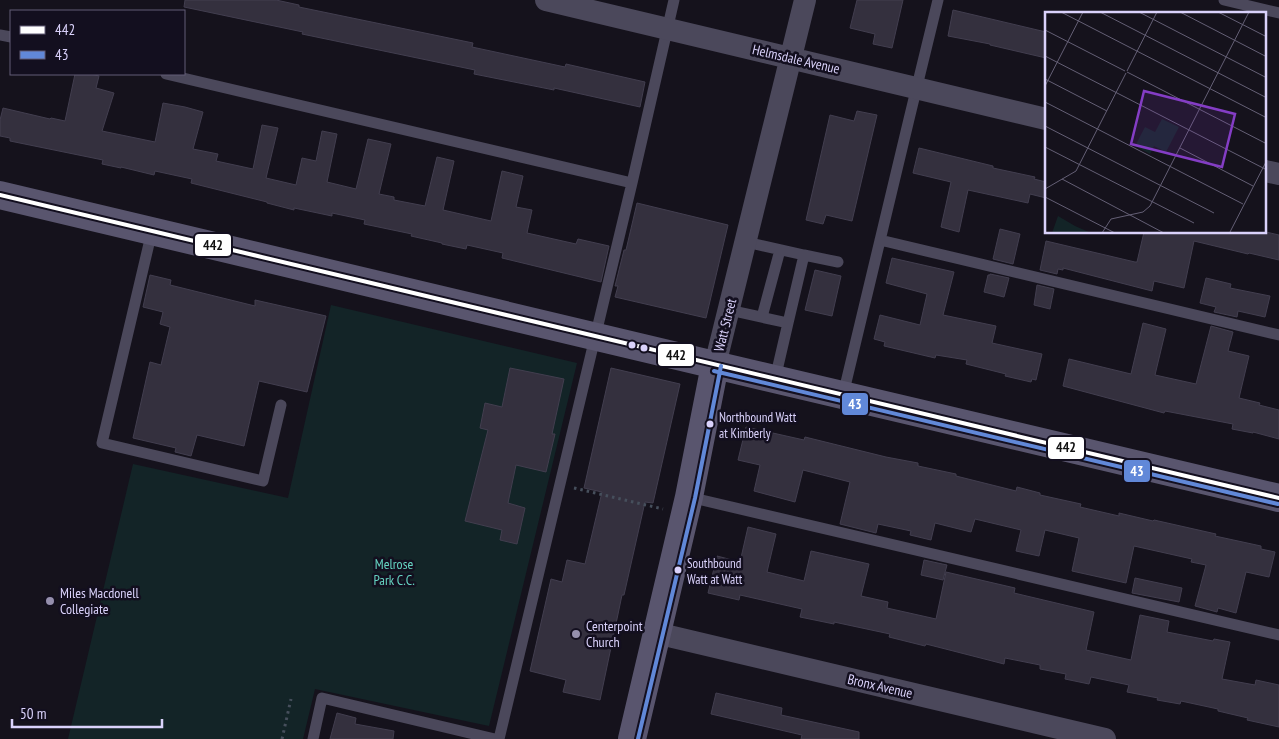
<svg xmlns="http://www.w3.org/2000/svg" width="1279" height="739" viewBox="0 0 1279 739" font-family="'PT Sans Narrow',sans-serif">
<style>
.green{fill:#132427}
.building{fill:#34303e;stroke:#423e4f}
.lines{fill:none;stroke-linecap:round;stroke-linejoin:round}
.path{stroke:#464f5c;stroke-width:3;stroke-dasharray:2.5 4;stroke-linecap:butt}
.lane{stroke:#4b485b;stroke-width:11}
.street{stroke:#4b485b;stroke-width:22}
.secondary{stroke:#59556e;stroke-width:28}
.bus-1-casing{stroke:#130f1f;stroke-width:8}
.bus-2-casing{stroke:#130f1f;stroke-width:8}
.bus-1{stroke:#fff;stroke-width:4}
.bus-2{stroke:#6188d8;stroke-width:4}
.bus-dot{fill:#dad2fb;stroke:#130f1f;stroke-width:2}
.poi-dot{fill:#958fad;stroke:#130f1f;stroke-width:2}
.labels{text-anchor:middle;stroke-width:5;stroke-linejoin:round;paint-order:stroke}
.bus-label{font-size:13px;fill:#dad2fb;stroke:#130f1f;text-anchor:start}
.street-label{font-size:14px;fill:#dad2fb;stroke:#130f1f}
.park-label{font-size:14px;fill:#65d3c1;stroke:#130f1f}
.poi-label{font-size:14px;fill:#dad2fb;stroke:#130f1f;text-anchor:start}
.inset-road{fill:none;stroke:#645f75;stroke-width:1}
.view{fill:#843dc5;fill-opacity:0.15;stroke:#843dc5;stroke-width:2.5}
.inset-edge{fill:none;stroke:#dad2fb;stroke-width:2.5}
.line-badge{stroke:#130f1f;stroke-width:2}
.badge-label{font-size:14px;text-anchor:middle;font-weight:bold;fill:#fff}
.pale-badge-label{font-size:14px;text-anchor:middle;font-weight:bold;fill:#111}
</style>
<rect width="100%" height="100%" fill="#15121c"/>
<path class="green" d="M 331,305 L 577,363 L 489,726 L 315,689 L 303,739 L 68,739 L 133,464 L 288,498 Z"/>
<path class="building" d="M 185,0 L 276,0 L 299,5 L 299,7 L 473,43 L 472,47 L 565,67 L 566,64 L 645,82 L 640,107 L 554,88 L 554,90 L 474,74 L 475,70 L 302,34 L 303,32 L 184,7 Z
M 857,0 L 903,0 L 892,48 L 873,44 L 875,34 L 850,28 Z
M 953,10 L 1046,32 L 1046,58 L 990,45 L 990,44 L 948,36 Z
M 75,74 L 90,74 L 99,76 L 96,88 L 114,93 L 102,131 L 155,142 L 163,103 L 185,107 L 203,112 L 193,149 L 218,154 L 216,161 L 253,169 L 262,125 L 278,128 L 266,178 L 296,185 L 302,158 L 316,161 L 322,131 L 337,134 L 327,182 L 356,189 L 368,139 L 391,144 L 379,194 L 394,197 L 394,200 L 425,206 L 437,157 L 454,161 L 443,210 L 491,221 L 502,171 L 523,176 L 516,207 L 532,210 L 527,233 L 576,244 L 578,239 L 609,246 L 601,282 L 502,258 L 503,253 L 467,245 L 466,249 L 442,244 L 442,243 L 411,236 L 412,234 L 364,224 L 365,220 L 332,213 L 332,216 L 294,208 L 294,210 L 267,203 L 267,202 L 191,183 L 192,179 L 155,171 L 154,175 L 121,167 L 121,168 L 102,164 L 103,160 L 10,141 L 10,138 L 0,136 L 0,120 L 3,108 L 50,119 L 51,118 L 65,121 Z
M 857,111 L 877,115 L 852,221 L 826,215 L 823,224 L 806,220 L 830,115 L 854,121 Z
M 919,148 L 993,166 L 993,168 L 1035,177 L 1034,179 L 1046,182 L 1046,198 L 1030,194 L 1028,203 L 968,190 L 959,232 L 941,227 L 951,182 L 913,173 Z
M 637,203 L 728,225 L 706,318 L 615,297 L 618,286 L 615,286 L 624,250 L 626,250 Z
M 1000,229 L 1020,234 L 1013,264 L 993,259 Z
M 1144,232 L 1266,232 L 1279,235 L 1279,260 L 1249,253 L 1248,254 L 1194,241 L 1184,288 L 1154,281 L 1152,291 L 1063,268 L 1063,270 L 1058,269 L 1057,274 L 1040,270 L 1046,241 L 1135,262 L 1137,262 Z
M 892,258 L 954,272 L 943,315 L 996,326 L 992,343 L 1042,354 L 1036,380 L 1032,379 L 1031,382 L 1005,376 L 1006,374 L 966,364 L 967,360 L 936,355 L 935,358 L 884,346 L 885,342 L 874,339 L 880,315 L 920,325 L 927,294 L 886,283 Z
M 815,270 L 841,276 L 832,316 L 805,310 Z
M 990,274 L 1009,278 L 1004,297 L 984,292 L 988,275 L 990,275 Z
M 150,275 L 171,280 L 170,285 L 255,306 L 255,300 L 326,316 L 307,392 L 259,381 L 244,446 L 197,435 L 191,456 L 175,452 L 176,448 L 133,438 L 150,362 L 161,365 L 170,327 L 160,324 L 163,312 L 143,307 Z
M 1206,278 L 1231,284 L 1230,288 L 1270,296 L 1265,317 L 1238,311 L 1237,317 L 1214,312 L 1216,307 L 1200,303 Z
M 1037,285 L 1054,289 L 1050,309 L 1034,305 Z
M 1143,323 L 1166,329 L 1155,375 L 1196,384 L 1211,326 L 1233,332 L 1228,351 L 1249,356 L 1239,398 L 1260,403 L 1259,405 L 1279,410 L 1279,439 L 1253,432 L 1253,433 L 1232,429 L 1233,424 L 1165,411 L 1164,413 L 1063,386 L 1069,359 L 1131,374 Z
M 510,368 L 564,379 L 552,434 L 555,434 L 546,472 L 516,465 L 508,503 L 525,508 L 517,544 L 500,540 L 502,530 L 465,521 L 488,430 L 480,428 L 485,403 L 502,407 Z
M 611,368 L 680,384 L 653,503 L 645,502 L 624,595 L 622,595 L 600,700 L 563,692 L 566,680 L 530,671 L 551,579 L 562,582 L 567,560 L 585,564 L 602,492 L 584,488 Z
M 746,427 L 804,440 L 805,437 L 886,457 L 918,463 L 918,466 L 956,474 L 956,476 L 1016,491 L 1017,487 L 1040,493 L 1040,495 L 1081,504 L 1080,507 L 1119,516 L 1119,513 L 1153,521 L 1154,520 L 1216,534 L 1215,536 L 1261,546 L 1261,549 L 1275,552 L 1269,577 L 1246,572 L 1236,613 L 1218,608 L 1217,612 L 1195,606 L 1206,565 L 1191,562 L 1192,559 L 1134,546 L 1126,583 L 1072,571 L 1079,538 L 1045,530 L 1039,556 L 1016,551 L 1021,530 L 975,519 L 971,532 L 935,523 L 931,540 L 910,535 L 911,531 L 878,524 L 876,533 L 840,524 L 850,482 L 803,470 L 795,502 L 754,491 L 760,465 L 738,460 Z
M 748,527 L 776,534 L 767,572 L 804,581 L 811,551 L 869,564 L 861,596 L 888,602 L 887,608 L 936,619 L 946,572 L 1015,588 L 1014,593 L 1094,612 L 1086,650 L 1131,660 L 1140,615 L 1169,621 L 1167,632 L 1213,641 L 1214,639 L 1230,642 L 1222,679 L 1255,685 L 1256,680 L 1279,685 L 1279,727 L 1247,720 L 1248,718 L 1218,711 L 1218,709 L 1181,701 L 1180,704 L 1157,700 L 1158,698 L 1127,692 L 1129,685 L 1091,677 L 1089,684 L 1065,679 L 1066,674 L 1040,669 L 1040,665 L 1005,658 L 1004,664 L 926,644 L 925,646 L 889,637 L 890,634 L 834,622 L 834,624 L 800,617 L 802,609 L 740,595 L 739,600 L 708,593 L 717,556 L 740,562 Z
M 924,560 L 947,565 L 943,580 L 921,575 Z
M 1135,578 L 1182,588 L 1179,602 L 1132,593 Z
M 716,693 L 782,708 L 781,715 L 859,732 L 859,739 L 801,739 L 802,735 L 711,714 Z
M 337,713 L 356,718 L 355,724 L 394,731 L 393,739 L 330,739 Z"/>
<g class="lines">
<path class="path" d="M 574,488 L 663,509
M 282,739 L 291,699"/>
<path class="lane" d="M 1224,0 L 1279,13
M 0,35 L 11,37
M 166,74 L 632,183
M 152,231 L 102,443 L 263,481 L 281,405
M 880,240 L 1279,335
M 746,242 L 804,255
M 729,310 L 788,323 L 775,379
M 762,317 L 780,250
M 788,323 L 804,255 L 838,262
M 843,395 L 910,115 L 938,0
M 689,497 L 1279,635
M 313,739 L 322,698 L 495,739
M 499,739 L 632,183 L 674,0"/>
<path class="street" d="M 546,0 L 1046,119
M 1265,171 L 1279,174
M 715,365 L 805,0
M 656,633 L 1105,739"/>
<path class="secondary" d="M 0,195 L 715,365 L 1279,498
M 632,739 L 689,497 L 715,365"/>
<defs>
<path id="bus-1" d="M 0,195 L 1279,498"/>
<path id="bus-2" d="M 714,371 L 1278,504
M 638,739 L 695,498 L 721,366"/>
</defs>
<use href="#bus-1" class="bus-1-casing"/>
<use href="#bus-2" class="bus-2-casing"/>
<use href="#bus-1" class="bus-1"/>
<use href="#bus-2" class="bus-2"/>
</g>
<g class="bus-dot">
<circle cx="632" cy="345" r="4.5"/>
<circle cx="644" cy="348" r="4.5"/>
<circle cx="710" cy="424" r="4.5"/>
<circle cx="678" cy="570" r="4.5"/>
</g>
<g class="poi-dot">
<circle cx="50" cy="601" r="5"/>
<circle cx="576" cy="634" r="5"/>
</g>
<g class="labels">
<g class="bus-label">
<text x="719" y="422">Northbound Watt<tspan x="719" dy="16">at Kimberly</tspan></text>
<text x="687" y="568">Southbound<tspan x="687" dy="16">Watt at Watt</tspan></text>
</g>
<g class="street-label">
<text transform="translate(796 59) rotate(13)" y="5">Helmsdale Avenue</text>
<text transform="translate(725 325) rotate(-76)" y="5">Watt Street</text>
<text transform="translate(880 686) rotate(13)" y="5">Bronx Avenue</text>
</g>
<g class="park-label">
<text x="394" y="569">Melrose<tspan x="394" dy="16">Park C.C.</tspan></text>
</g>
<g class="poi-label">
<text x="60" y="598">Miles Macdonell<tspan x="60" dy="16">Collegiate</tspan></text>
<text x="586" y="631">Centerpoint<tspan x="586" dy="16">Church</tspan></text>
</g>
</g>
<g transform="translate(1045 12)">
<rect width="221" height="221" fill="#15121c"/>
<path d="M 117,107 L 134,115 L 121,140 L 109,134 L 105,142 L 90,134 L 100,115 L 110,120 ZM 13,204 L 30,214 L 46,221 L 7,221 Z" fill="#132427"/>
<path class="inset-road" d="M 16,0 L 222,106M 55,0 L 222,86M 94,0 L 222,66M 135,0 L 222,45M 173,0 L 222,25M 0,18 L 80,59M 0,44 L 222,158M 82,59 L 112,0M 82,60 L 222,132M 0,67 L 62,99M 0,74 L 38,0M 0,90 L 198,192M 0,114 L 169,201M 0,135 L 149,211M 135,136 L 208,174M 17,167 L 119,221M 0,177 L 31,159 L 81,61M 0,185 L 70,221M 185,220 L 222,148M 57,221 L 66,207 L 98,200 L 105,194 L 204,0"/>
<path class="view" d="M 99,79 L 190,102 L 177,155 L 86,132 Z"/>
<rect width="221" height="221" class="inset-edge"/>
</g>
<g class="line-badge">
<rect x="194" y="233" width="38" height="24" rx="5" fill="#fff"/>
<rect x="657" y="343" width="38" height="24" rx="5" fill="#fff"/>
<rect x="841" y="392" width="28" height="24" rx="5" fill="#6188d8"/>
<rect x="1047" y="436" width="38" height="24" rx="5" fill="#fff"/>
<rect x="1123" y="459" width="28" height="24" rx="5" fill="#6188d8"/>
</g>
<g class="badge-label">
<text x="855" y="409">43</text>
<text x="1137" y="476">43</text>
</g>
<g class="pale-badge-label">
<text x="213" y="250">442</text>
<text x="676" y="360">442</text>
<text x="1066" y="452">442</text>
</g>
<rect x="10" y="10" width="175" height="65" fill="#130f1f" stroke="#635d77"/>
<rect x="20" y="26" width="25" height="8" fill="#ffffff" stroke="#635d77"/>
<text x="55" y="35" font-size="15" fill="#dad2fb">442</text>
<rect x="20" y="51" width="25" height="8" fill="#6188d8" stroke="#635d77"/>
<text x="55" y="60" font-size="15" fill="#dad2fb">43</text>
<path d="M12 719v8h150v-8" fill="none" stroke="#dad2fb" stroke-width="2.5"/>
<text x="20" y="719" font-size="15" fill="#dad2fb" stroke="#130f1f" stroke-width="4" paint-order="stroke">50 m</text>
</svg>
